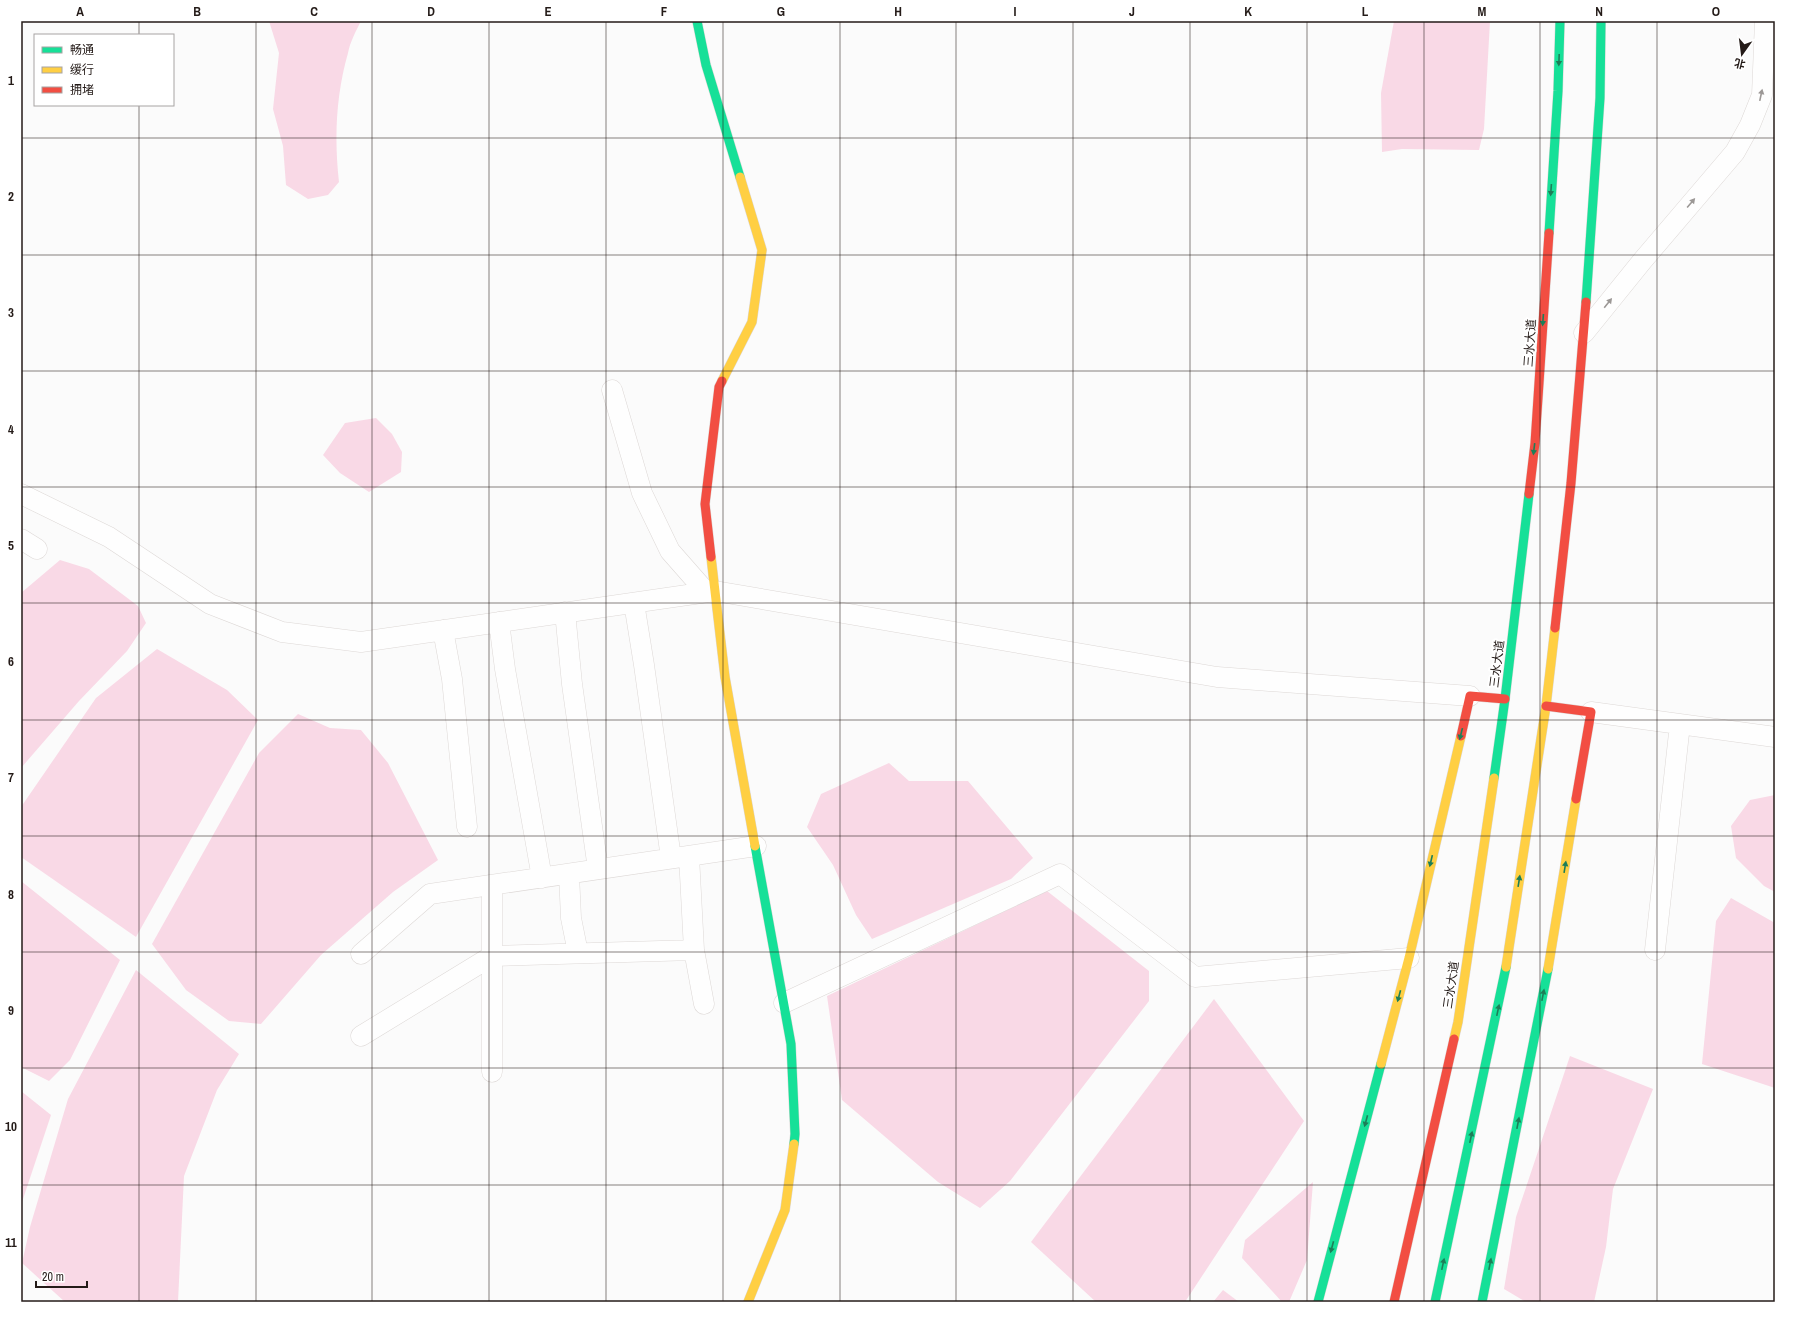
<svg xmlns="http://www.w3.org/2000/svg" width="1796" height="1323" viewBox="0 0 1796 1323" font-family="'Archivo Narrow','Noto Sans SC',sans-serif">
<style>
.water{fill:#f9d9e6}
.lines{fill:none;stroke-linecap:round;stroke-linejoin:round}
.street-casing{stroke:#ddd8d6;stroke-width:21}
.fast-casing{stroke:#ddd8d6;stroke-width:10}
.slow-casing{stroke:#ddd8d6;stroke-width:10}
.jam-casing{stroke:#ddd8d6;stroke-width:10}
.street{stroke:#fefefe;stroke-width:20}
.fast{stroke:#16e098;stroke-width:9}
.slow{stroke:#ffcf43;stroke-width:9}
.jam{stroke:#f24e42;stroke-width:9}
.oneway{fill:#1d7e58}
.oneway2{fill:#9c9896}
.grid{fill:none;stroke:#241b18;stroke-width:1;stroke-opacity:0.55}
.labels{text-anchor:middle;stroke-width:4;stroke-linejoin:round;paint-order:stroke}
.street-label{font-size:12px;fill:#241b18;stroke:#fff}
.neatline{fill:none;stroke:#241b18;stroke-width:1.5}
.grid-label{font-size:13px;text-anchor:middle;font-weight:bold;fill:#241b18}
</style>
<rect width="100%" height="100%" fill="#fbfbfb"/>
<path class="water" d="M 269,21 L 361,21 C 356,31 350,42 348,53 C 336,95 334,138 339,182 L 328,195 L 308,199 L 286,185 L 283,146 L 273,109 L 279,53 Z
M 1394,21 L 1490,21 L 1484,129 L 1479,150 L 1402,149 L 1382,152 L 1381,93 Z
M 376,418 L 392,434 L 402,452 L 401,472 L 369,492 L 340,473 L 323,455 L 345,423 Z
M 60,560 L 89,569 L 138,606 L 146,623 L 127,651 L 79,701 L 21,768 L 21,593 Z
M 157,649 L 227,690 L 258,720 L 136,937 L 21,857 L 21,807 L 96,698 Z
M 298,714 L 330,728 L 361,730 L 388,763 L 438,860 L 393,892 L 321,955 L 261,1024 L 229,1021 L 186,990 L 152,944 L 259,753 Z
M 889,763 L 909,781 L 968,781 L 1033,858 L 1011,879 L 872,939 L 856,915 L 833,865 L 807,827 L 821,794 Z
M 1775,795 L 1775,892 L 1764,886 L 1736,858 L 1731,826 L 1750,800 Z
M 21,881 L 120,960 L 70,1060 L 49,1081 L 21,1067 Z
M 1047,891 L 1149,971 L 1149,1001 L 1010,1181 L 980,1208 L 938,1182 L 842,1100 L 827,996 Z
M 1731,898 L 1775,923 L 1775,1088 L 1702,1064 L 1716,921 Z
M 136,970 L 239,1054 L 217,1090 L 184,1176 L 178,1302 L 65,1302 L 22,1263 L 30,1227 L 68,1099 Z
M 1214,999 L 1304,1121 L 1185,1302 L 1096,1302 L 1031,1242 Z
M 1570,1056 L 1653,1089 L 1613,1189 L 1606,1247 L 1594,1302 L 1526,1302 L 1504,1289 L 1516,1217 Z
M 21,1091 L 51,1115 L 21,1205 Z
M 1313,1182 L 1307,1260 L 1289,1302 L 1282,1302 L 1242,1258 L 1245,1240 Z
M 1223,1290 L 1239,1302 L 1213,1302 Z"/>
<g class="lines">
<defs>
<path id="street" d="M 1584,333 L 1643,260 L 1735,152 L 1750,125 L 1762,95 L 1765,21
M 612,390 L 642,493 L 670,551 L 706,592
M 21,494 L 109,537 L 210,604 L 282,632 L 361,642 L 715,591 L 1217,677 L 1470,696
M 21,539 L 37,549
M 634,603 L 644,665 L 671,858
M 565,612 L 572,684 L 598,869
M 499,622 L 505,669 L 542,878
M 443,630 L 452,679 L 467,827
M 1591,712 L 1775,737
M 689,856 L 694,950 L 704,1004
M 569,874 L 571,918 L 578,953
M 492,885 L 492,1072
M 1655,950 L 1680,724
M 361,954 L 430,894 L 756,846
M 784,1003 L 1060,874 L 1195,977 L 1409,958
M 361,1036 L 492,956 L 694,950"/>
<path id="fast" d="M 697,21 L 706,65 L 740,177
M 1549,233 L 1558,91 L 1560,21
M 1586,302 L 1600,98 L 1601,21
M 1494,778 L 1505,699 L 1529,494
M 755,846 L 791,1044 L 795,1134 L 794,1144
M 1318,1302 L 1381,1064
M 1435,1302 L 1506,967
M 1482,1302 L 1548,969"/>
<path id="slow" d="M 722,381 L 752,322 L 762,250 L 740,177
M 711,557 L 725,677 L 755,846
M 1506,967 L 1546,706 L 1555,628
M 1548,969 L 1576,799
M 1454,1039 L 1458,1022 L 1494,778
M 1381,1064 L 1409,958 L 1461,736
M 748,1302 L 785,1210 L 794,1144"/>
<path id="jam" d="M 1529,494 L 1535,443 L 1549,233
M 711,557 L 705,504 L 719,387 L 722,381
M 1555,628 L 1571,483 L 1586,302
M 1546,706 L 1591,712 L 1576,799
M 1461,736 L 1470,696 L 1505,699
M 1394,1302 L 1454,1039"/>
</defs>
<use href="#street" class="street-casing"/>
<use href="#fast" class="fast-casing"/>
<use href="#slow" class="slow-casing"/>
<use href="#jam" class="jam-casing"/>
<use href="#street" class="street"/>
<use href="#fast" class="fast"/>
<use href="#slow" class="slow"/>
<use href="#jam" class="jam"/>
</g>
<defs><path id="oneway-solid" d="M-6-.8H1V-3.2L6.5 0L1 3.2V.8H-6Z"/></defs>
<g class="oneway">
<use href="#oneway-solid" transform="translate(1559 60) rotate(92)"/>
<use href="#oneway-solid" transform="translate(1551 190) rotate(94)"/>
<use href="#oneway-solid" transform="translate(1543 320) rotate(94)"/>
<use href="#oneway-solid" transform="translate(1534 449) rotate(97)"/>
<use href="#oneway-solid" transform="translate(1461 734) rotate(104)"/>
<use href="#oneway-solid" transform="translate(1431 861) rotate(103)"/>
<use href="#oneway-solid" transform="translate(1565 867) rotate(-81)"/>
<use href="#oneway-solid" transform="translate(1519 881) rotate(-81)"/>
<use href="#oneway-solid" transform="translate(1543 995) rotate(-79)"/>
<use href="#oneway-solid" transform="translate(1399 996) rotate(105)"/>
<use href="#oneway-solid" transform="translate(1498 1010) rotate(-78)"/>
<use href="#oneway-solid" transform="translate(1366 1121) rotate(105)"/>
<use href="#oneway-solid" transform="translate(1518 1123) rotate(-79)"/>
<use href="#oneway-solid" transform="translate(1471 1137) rotate(-78)"/>
<use href="#oneway-solid" transform="translate(1332 1247) rotate(105)"/>
<use href="#oneway-solid" transform="translate(1443 1264) rotate(-78)"/>
<use href="#oneway-solid" transform="translate(1490 1264) rotate(-79)"/>
</g>
<g class="oneway2">
<use href="#oneway-solid" transform="translate(1761 95) rotate(-78)"/>
<use href="#oneway-solid" transform="translate(1691 203) rotate(-50)"/>
<use href="#oneway-solid" transform="translate(1608 303) rotate(-51)"/>
</g>
<path class="grid" d="M 139,21 L 139,35M 256,21 L 256,1302M 372,21 L 372,1302M 489,21 L 489,1302M 606,21 L 606,1302M 723,21 L 723,1302M 840,21 L 840,1302M 956,21 L 956,1302M 1073,21 L 1073,1302M 1190,21 L 1190,1302M 1307,21 L 1307,1302M 1424,21 L 1424,1302M 1540,21 L 1540,1302M 1657,21 L 1657,1302M 139,105 L 139,1302M 21,138 L 1775,138M 21,255 L 1775,255M 21,371 L 1775,371M 21,487 L 1775,487M 21,603 L 1775,603M 21,720 L 1775,720M 21,836 L 1775,836M 21,952 L 1775,952M 21,1068 L 1775,1068M 21,1185 L 1775,1185"/>
<g class="labels">
<g class="street-label">
<text transform="translate(1530 343) rotate(-86)" y="4">三水大道</text>
<text transform="translate(1497 664) rotate(-83)" y="4">三水大道</text>
<text transform="translate(1451 985) rotate(-82)" y="4">三水大道</text>
</g>
</g>
<rect width="1796" height="1323" fill="none" stroke="#ffffff" stroke-width="44"/>
<rect x="34" y="34" width="140" height="72" fill="#ffffff" stroke="#a7a4a3"/>
<rect x="42" y="47" width="20" height="6" fill="#16e098" stroke="#a7a4a3"/>
<text x="70" y="54" font-size="12" fill="#241b18">畅通</text>
<rect x="42" y="67" width="20" height="6" fill="#ffcf43" stroke="#a7a4a3"/>
<text x="70" y="74" font-size="12" fill="#241b18">缓行</text>
<rect x="42" y="87" width="20" height="6" fill="#f24e42" stroke="#a7a4a3"/>
<text x="70" y="94" font-size="12" fill="#241b18">拥堵</text>
<g transform="translate(1742 54) rotate(194)" stroke="#ffffff" stroke-width="3" paint-order="stroke">
<path d="M0-3L7 15L0 10L-7 15Z" fill="#241b18"/>
<text y="-6" font-size="11" font-weight="bold" text-anchor="middle" fill="#241b18">北</text>
</g>
<path d="M36 1281v6h51v-6" fill="none" stroke="#241b18" stroke-width="2"/>
<text x="42" y="1281" font-size="12" fill="#241b18" stroke="#ffffff" stroke-width="3" paint-order="stroke">20 m</text>
<rect x="22" y="22" width="1752" height="1279" class="neatline"/>
<g class="grid-label">
<text x="80" y="16">A</text>
<text x="197" y="16">B</text>
<text x="314" y="16">C</text>
<text x="431" y="16">D</text>
<text x="548" y="16">E</text>
<text x="664" y="16">F</text>
<text x="781" y="16">G</text>
<text x="898" y="16">H</text>
<text x="1015" y="16">I</text>
<text x="1132" y="16">J</text>
<text x="1248" y="16">K</text>
<text x="1365" y="16">L</text>
<text x="1482" y="16">M</text>
<text x="1599" y="16">N</text>
<text x="1716" y="16">O</text>
<text x="11" y="85">1</text>
<text x="11" y="201">2</text>
<text x="11" y="317">3</text>
<text x="11" y="434">4</text>
<text x="11" y="550">5</text>
<text x="11" y="666">6</text>
<text x="11" y="782">7</text>
<text x="11" y="899">8</text>
<text x="11" y="1015">9</text>
<text x="11" y="1131">10</text>
<text x="11" y="1247">11</text>
</g>
</svg>
